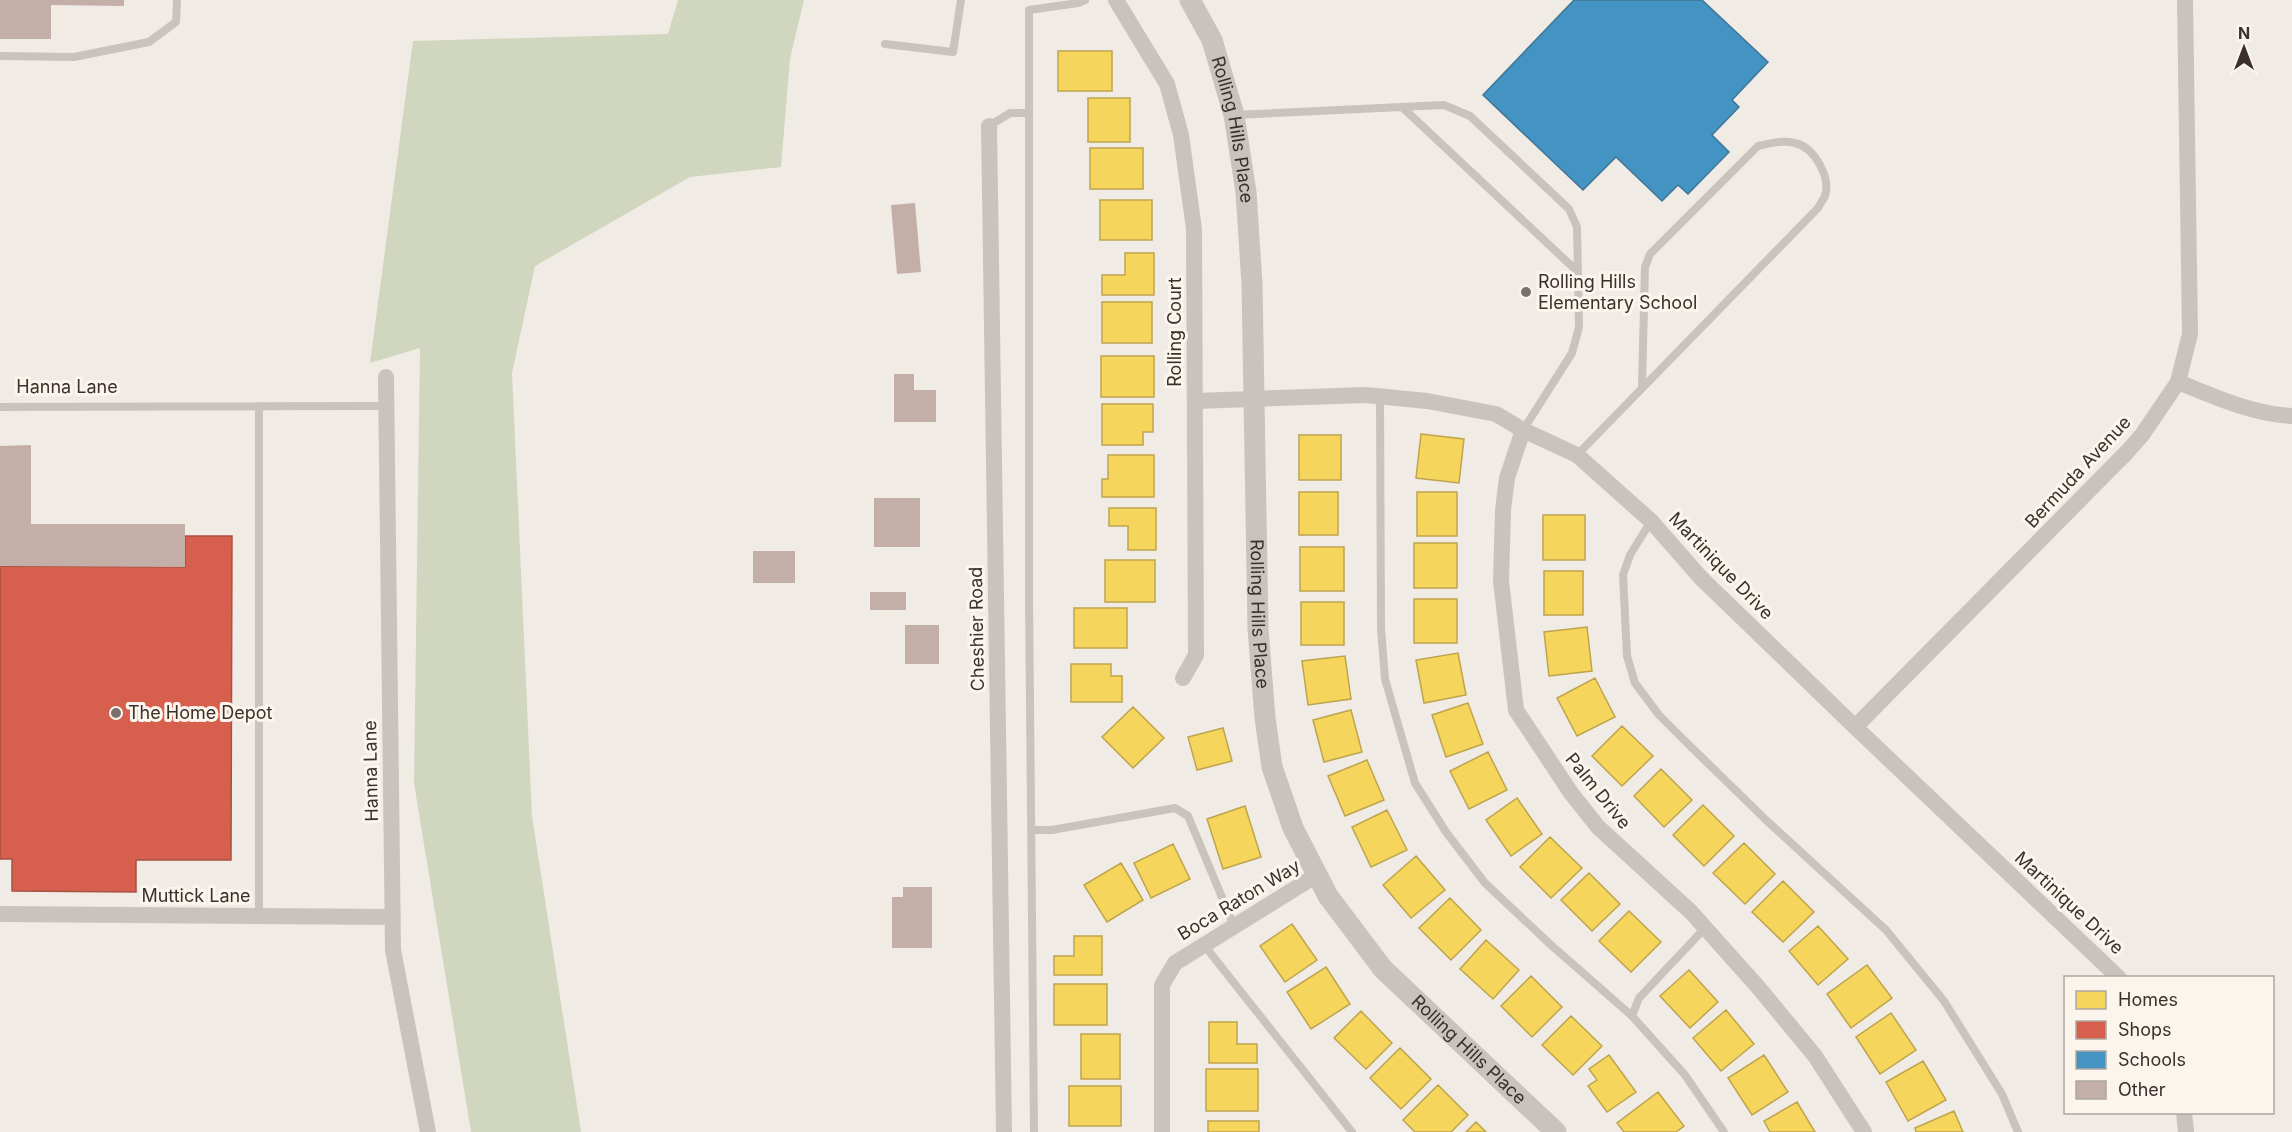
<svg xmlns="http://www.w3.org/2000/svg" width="2292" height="1132" viewBox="0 0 2292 1132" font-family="Inter,sans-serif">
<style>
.green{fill:#d1d6bf}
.homes{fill:#f6d55c;stroke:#bea44d;stroke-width:1.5}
.shops{fill:#d6604d;stroke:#a85243;stroke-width:1.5}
.schools{fill:#4393c3;stroke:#417595;stroke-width:1.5}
.building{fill:#c3afa7}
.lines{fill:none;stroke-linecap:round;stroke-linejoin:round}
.service{stroke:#c9c3be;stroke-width:8}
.minor{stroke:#c9c3be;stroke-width:16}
.tertiary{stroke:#c9c3be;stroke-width:21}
.poi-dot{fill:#7a716c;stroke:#fbf5ee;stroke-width:2}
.labels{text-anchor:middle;stroke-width:6;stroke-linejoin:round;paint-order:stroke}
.street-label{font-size:18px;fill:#3b302b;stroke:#fbf5ee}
.poi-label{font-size:18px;fill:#3b302b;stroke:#fbf5ee;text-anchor:start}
</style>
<rect width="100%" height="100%" fill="#f0ebe5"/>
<path class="green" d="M 678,0 L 804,0 L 790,59 L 781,167 L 690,177 L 535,266 L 512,373 L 532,816 L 581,1132 L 471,1132 L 414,783 L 420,348 L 370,363 L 413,41 L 668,34 Z"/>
<path class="homes" d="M 1058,51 L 1112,51 L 1112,91 L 1058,91 Z
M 1088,98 L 1130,98 L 1130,142 L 1088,142 Z
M 1090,148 L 1143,148 L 1143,189 L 1090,189 Z
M 1100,200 L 1152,200 L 1152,240 L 1100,240 Z
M 1125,253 L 1154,253 L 1154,295 L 1102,295 L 1102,275 L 1125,275 Z
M 1102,302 L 1152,302 L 1152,343 L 1102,343 Z
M 1101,356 L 1154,356 L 1154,397 L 1101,397 Z
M 1102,404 L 1153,404 L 1153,432 L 1143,432 L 1143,445 L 1102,445 Z
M 1421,434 L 1464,439 L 1459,483 L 1416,478 Z
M 1299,435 L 1341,435 L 1341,480 L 1299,480 Z
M 1108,455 L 1154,455 L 1154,497 L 1102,497 L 1102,479 L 1108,479 Z
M 1299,492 L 1338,492 L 1338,535 L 1299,535 Z
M 1417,492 L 1457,492 L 1457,536 L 1417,536 Z
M 1109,508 L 1156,508 L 1156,550 L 1128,550 L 1128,526 L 1109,526 Z
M 1543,515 L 1585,515 L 1585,560 L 1543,560 Z
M 1414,543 L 1457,543 L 1457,588 L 1414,588 Z
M 1300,547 L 1344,547 L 1344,591 L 1300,591 Z
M 1105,560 L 1155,560 L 1155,602 L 1105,602 Z
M 1544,571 L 1583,571 L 1583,615 L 1544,615 Z
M 1414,599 L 1457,599 L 1457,643 L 1414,643 Z
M 1301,602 L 1344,602 L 1344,645 L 1301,645 Z
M 1074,608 L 1127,608 L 1127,648 L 1074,648 Z
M 1587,627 L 1592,671 L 1549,676 L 1544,632 Z
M 1458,653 L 1466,695 L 1424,703 L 1416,660 Z
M 1345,656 L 1351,699 L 1308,705 L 1302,661 Z
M 1071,664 L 1111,664 L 1111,676 L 1122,676 L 1122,702 L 1071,702 Z
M 1595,678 L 1615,717 L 1577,736 L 1557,698 Z
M 1468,703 L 1483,744 L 1446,757 L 1432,715 Z
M 1133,707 L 1164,738 L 1133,768 L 1102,737 Z
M 1351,710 L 1362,752 L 1324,762 L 1313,720 Z
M 1622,726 L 1653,756 L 1622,786 L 1592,756 Z
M 1223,728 L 1232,761 L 1197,770 L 1188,737 Z
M 1488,752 L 1507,790 L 1469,809 L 1450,771 Z
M 1367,760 L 1384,800 L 1345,816 L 1328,776 Z
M 1661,769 L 1692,800 L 1664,827 L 1634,796 Z
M 1517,798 L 1542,834 L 1511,856 L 1486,820 Z
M 1703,805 L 1734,836 L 1704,866 L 1673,835 Z
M 1245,806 L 1261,857 L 1223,869 L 1207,819 Z
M 1387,810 L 1407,850 L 1371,867 L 1352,827 Z
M 1550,837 L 1582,868 L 1551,898 L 1520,867 Z
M 1744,843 L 1775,874 L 1745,904 L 1713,873 Z
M 1173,844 L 1190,879 L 1151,898 L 1134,863 Z
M 1416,856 L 1445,890 L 1411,918 L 1383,885 Z
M 1121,863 L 1143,900 L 1107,922 L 1084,885 Z
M 1589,873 L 1620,904 L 1592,931 L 1561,900 Z
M 1783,881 L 1814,912 L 1783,942 L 1752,912 Z
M 1450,898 L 1481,930 L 1451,960 L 1419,928 Z
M 1629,911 L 1661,942 L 1631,972 L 1599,941 Z
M 1292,924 L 1317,960 L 1285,982 L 1260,946 Z
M 1818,926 L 1848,959 L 1818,985 L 1789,951 Z
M 1074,936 L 1102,936 L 1102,975 L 1054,975 L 1054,956 L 1074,956 Z
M 1486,940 L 1519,970 L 1493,999 L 1460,969 Z
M 1867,965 L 1892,998 L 1851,1028 L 1827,994 Z
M 1326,967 L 1350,1004 L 1311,1029 L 1287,992 Z
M 1689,970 L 1718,1002 L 1690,1028 L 1660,996 Z
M 1531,976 L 1562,1007 L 1532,1037 L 1501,1006 Z
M 1054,984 L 1107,984 L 1107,1025 L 1054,1025 Z
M 1726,1010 L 1754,1044 L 1721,1071 L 1693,1038 Z
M 1361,1011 L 1392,1043 L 1366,1069 L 1334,1038 Z
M 1891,1013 L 1916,1050 L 1880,1074 L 1856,1037 Z
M 1571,1016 L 1602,1046 L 1573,1075 L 1542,1045 Z
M 1209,1022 L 1237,1022 L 1237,1044 L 1257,1044 L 1257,1063 L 1209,1063 Z
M 1081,1034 L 1120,1034 L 1120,1079 L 1081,1079 Z
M 1400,1048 L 1431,1079 L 1401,1109 L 1370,1078 Z
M 1609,1055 L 1636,1092 L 1607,1112 L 1588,1086 L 1597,1080 L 1589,1069 Z
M 1764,1055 L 1788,1092 L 1752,1115 L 1728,1078 Z
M 1923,1061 L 1946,1100 L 1908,1121 L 1886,1082 Z
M 1206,1069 L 1258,1069 L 1258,1111 L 1206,1111 Z
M 1438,1085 L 1468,1115 L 1451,1132 L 1415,1132 L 1403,1120 Z
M 1069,1086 L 1121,1086 L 1121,1126 L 1069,1126 Z
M 1658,1092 L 1684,1126 L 1676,1132 L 1624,1132 L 1617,1123 Z
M 1797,1102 L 1815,1132 L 1770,1132 L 1764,1121 Z
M 1954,1111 L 1963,1132 L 1916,1132 L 1915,1128 Z
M 1208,1121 L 1259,1121 L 1259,1132 L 1208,1132 Z
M 1476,1122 L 1486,1132 L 1466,1132 Z"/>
<path class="shops" d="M 185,536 L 232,536 L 231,860 L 136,860 L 136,892 L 12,891 L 12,859 L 0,859 L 0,566 L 185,567 Z"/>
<path class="schools" d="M 1574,0 L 1702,0 L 1768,62 L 1732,100 L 1739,107 L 1712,135 L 1729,152 L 1688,194 L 1678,185 L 1662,201 L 1616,157 L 1583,190 L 1483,95 Z"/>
<path class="building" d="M 0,0 L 124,0 L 124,6 L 51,5 L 51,39 L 0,39 Z
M 915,203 L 921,272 L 897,274 L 891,205 Z
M 894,374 L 914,374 L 914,390 L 936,390 L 936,422 L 894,422 Z
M 31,445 L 31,524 L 185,524 L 185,567 L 0,566 L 0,446 Z
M 874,498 L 920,498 L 920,547 L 874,547 Z
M 753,551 L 795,551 L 795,583 L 753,583 Z
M 870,592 L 906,592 L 906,610 L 870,610 Z
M 905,625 L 939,625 L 939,664 L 905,664 Z
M 903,887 L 932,887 L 932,948 L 892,948 L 892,897 L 903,897 Z"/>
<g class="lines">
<path class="service" d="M 885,44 L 953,52 L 961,0
M 0,56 L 74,57 L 149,42 L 176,22 L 177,0
M 1402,107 L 1578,272
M 1235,115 L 1444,105 L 1470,116 L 1569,209 L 1577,227 L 1579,327 L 1572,353 L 1523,430
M 989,126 L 1010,113 L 1029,113
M 1380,396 L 1381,628 L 1385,679 L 1415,783 L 1446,832 L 1485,883 L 1551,945 L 1632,1016 L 1685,1075 L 1724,1132
M 259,406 L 259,916
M 0,407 L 386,406
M 1577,455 L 1818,208 C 1820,204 1823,200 1825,196 C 1831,177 1814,147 1795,143 C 1782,140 1771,143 1758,146 L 1650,254 L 1645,267 L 1642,386
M 1651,521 L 1630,555 L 1623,575 L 1627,656 L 1635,683 L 1659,715 L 1685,741 L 1766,820 L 1886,930 L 1944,1001 L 2002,1094 L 2018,1132
M 1031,830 L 1052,830 L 1175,808 L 1188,816 L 1234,926
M 1204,945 L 1352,1132
M 1632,1016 L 1639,998 L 1705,928
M 1034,1132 L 1029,595 L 1029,10 L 1078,3 L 1085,0"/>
<path class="minor" d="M 1116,0 L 1167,84 L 1181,135 L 1194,229 L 1196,655 L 1183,678
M 989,126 L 1004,1132
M 386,377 L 393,950 L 428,1132
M 2178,382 C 2216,397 2251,414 2292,416
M 1195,401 L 1366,395 L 1427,401 L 1496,414 L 1523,430 L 1577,455 L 1651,521 L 1701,578 L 1852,724 L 2119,978
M 1523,430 L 1507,478 L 1503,510 L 1501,581 L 1516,710 L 1571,793 L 1598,827 L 1691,912 L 1758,987 L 1815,1056 L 1864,1132
M 1855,727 L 2127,452 L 2142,435 L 2178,382 L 2190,334 L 2185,0
M 0,914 L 393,917
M 2184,1112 L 2186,1132
M 1162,1132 L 1162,985 L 1175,963 L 1317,875"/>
<path class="tertiary" id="s1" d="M 1190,0 L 1212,40 L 1234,115 L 1246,192 L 1252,284 L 1258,629 L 1265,718 L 1272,767 L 1293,828 L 1328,896 L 1383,969 L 1556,1132"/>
</g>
<g class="poi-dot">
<circle cx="1526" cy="292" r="6"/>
<circle cx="116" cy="713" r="6"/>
</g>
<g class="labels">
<g class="street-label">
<text dy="6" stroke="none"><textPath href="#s1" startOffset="138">Rolling Hills Place</textPath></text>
<text transform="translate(1175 332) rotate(-90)" y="6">Rolling Court</text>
<text x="67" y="393">Hanna Lane</text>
<text transform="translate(2078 472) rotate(-47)" y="6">Bermuda Avenue</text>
<text transform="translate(1721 566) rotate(46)" y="6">Martinique Drive</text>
<text dy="6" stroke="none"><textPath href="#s1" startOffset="624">Rolling Hills Place</textPath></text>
<text transform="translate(977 629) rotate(-91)" y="6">Cheshier Road</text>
<text transform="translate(371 771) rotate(-91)" y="6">Hanna Lane</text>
<text transform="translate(1598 791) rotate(51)" y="6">Palm Drive</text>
<text x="196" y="902">Muttick Lane</text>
<text transform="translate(1239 900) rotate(-31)" y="6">Boca Raton Way</text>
<text transform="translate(2069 903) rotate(43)" y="6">Martinique Drive</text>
<text dy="6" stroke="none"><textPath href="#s1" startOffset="1128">Rolling Hills Place</textPath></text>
</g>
<g class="poi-label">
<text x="1538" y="288">Rolling Hills<tspan x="1538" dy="21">Elementary School</tspan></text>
<text x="128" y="719">The Home Depot</text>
</g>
</g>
<rect x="2064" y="976" width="210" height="138" fill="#fbf5ee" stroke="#aea6a0" stroke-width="1.5"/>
<rect x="2076" y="991" width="30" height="18" fill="#f6d55c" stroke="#aea6a0" stroke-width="1.5"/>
<text x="2118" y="1006" font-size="18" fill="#3b302b">Homes</text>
<rect x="2076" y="1021" width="30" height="18" fill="#d6604d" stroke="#aea6a0" stroke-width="1.5"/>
<text x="2118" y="1036" font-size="18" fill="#3b302b">Shops</text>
<rect x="2076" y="1051" width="30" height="18" fill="#4393c3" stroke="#aea6a0" stroke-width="1.5"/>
<text x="2118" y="1066" font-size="18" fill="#3b302b">Schools</text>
<rect x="2076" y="1081" width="30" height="18" fill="#c3afa7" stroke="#aea6a0" stroke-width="1.5"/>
<text x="2118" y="1096" font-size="18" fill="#3b302b">Other</text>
<g transform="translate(2244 48)" stroke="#fbf5ee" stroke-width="4.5" paint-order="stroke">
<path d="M0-4.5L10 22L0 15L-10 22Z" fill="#3b302b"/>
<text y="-9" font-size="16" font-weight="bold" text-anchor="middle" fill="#3b302b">N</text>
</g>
</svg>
